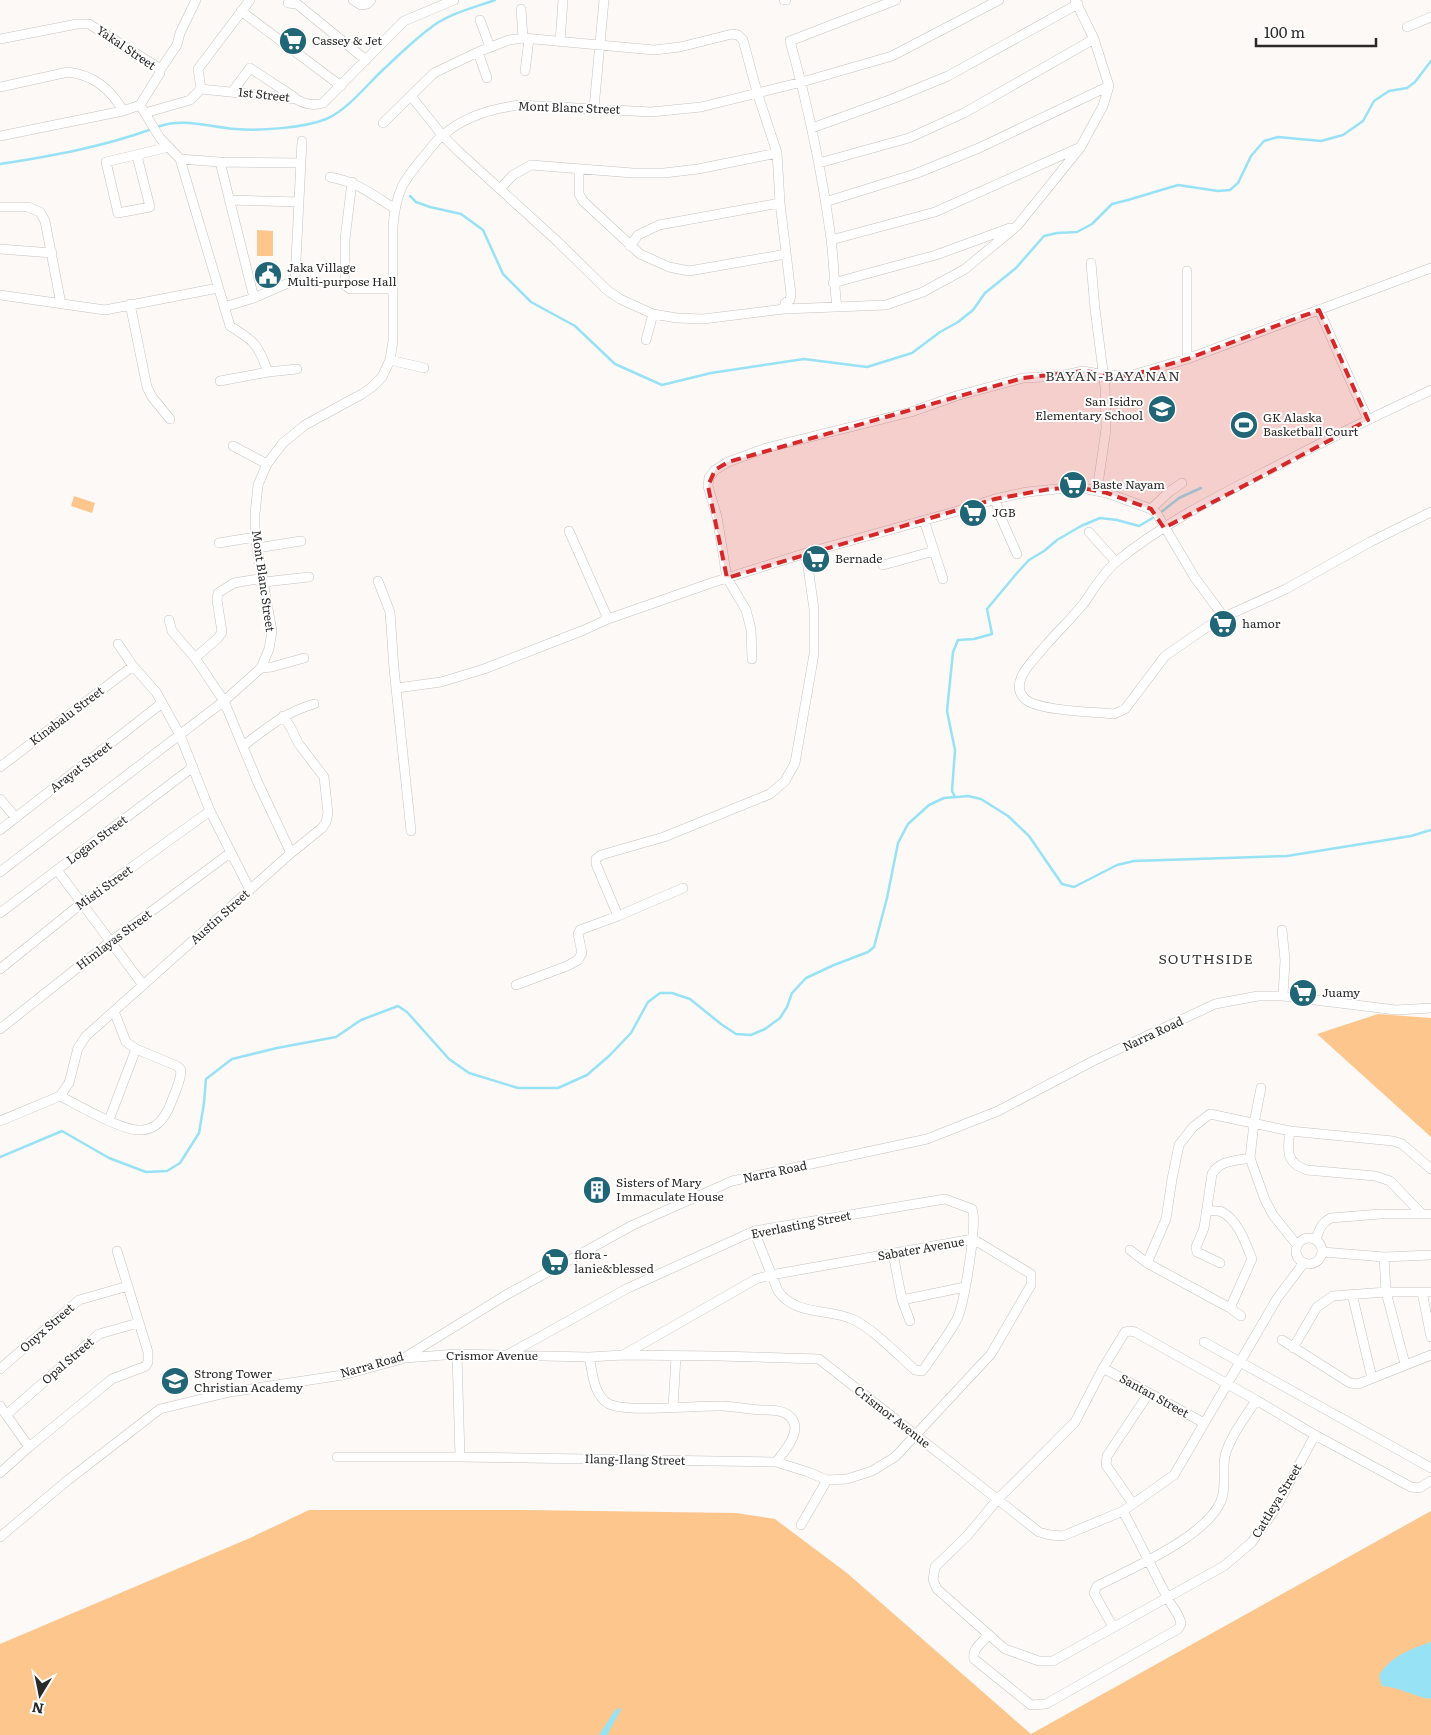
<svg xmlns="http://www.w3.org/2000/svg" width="1431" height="1735" viewBox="0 0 1431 1735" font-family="Literata,serif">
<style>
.green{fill:#fdc68d}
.water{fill:#98e2f6}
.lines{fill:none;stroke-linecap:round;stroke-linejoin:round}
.stream{stroke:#98e2f6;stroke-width:2.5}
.minor-casing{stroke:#c6c3c0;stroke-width:10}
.minor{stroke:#fff;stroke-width:9}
.marked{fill:#d62828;fill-opacity:0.2;stroke:#d62828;stroke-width:4;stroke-dasharray:10 6;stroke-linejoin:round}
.labels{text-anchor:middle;stroke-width:4;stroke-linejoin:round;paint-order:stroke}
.poi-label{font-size:12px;fill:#2b2a29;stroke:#fff;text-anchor:start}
.street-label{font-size:12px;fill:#2b2a29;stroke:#fff}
.neighbourhood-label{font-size:14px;letter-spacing:1px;fill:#3c3937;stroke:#fff}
</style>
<rect width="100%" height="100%" fill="#fcf9f6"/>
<path class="green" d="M 257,230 L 273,231 L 273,256 L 257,256 Z
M 1251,412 L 1258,427 L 1236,437 L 1229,423 Z
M 74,496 L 95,503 L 92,513 L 71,506 Z
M 1378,1014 L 1431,1018 L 1431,1137 L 1317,1034 Z
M 309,1510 L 524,1510 L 736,1513 L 775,1519 L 847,1573 L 1031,1734 L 1431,1511 L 1431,1735 L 0,1735 L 0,1644 L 250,1538 Z"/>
<path class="water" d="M 1431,1642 L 1431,1699 C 1414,1697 1400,1687 1382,1686 L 1379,1676 C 1389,1657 1411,1649 1431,1642 Z
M 622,1708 L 607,1735 L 599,1735 L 615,1710 Z"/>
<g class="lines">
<path class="stream" d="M 157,127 C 183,117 209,127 236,129 C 260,131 304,128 326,119 C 348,110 369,82 386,67 C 400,54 414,40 429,29 C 447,14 473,8 495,0
M 0,164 C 52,156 102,147 152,129
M 410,196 L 416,202 L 430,207 L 461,214 L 483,230 L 503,274 L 531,302 L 575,326 L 615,364 L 662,385 L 711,373 L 804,359 L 867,367 L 912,353 L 940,332 L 958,322 L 973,310 L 985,293 L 1016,268 L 1044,236 L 1057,233 L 1077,232 L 1092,224 L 1112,204 L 1128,200 L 1178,185 L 1218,191 L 1230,190 L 1238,183 L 1251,156 L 1264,141 L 1278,137 L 1321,141 L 1343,135 L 1363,121 L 1374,101 L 1389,91 L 1407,88 L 1415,82 L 1431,61
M 1160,513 L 1179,498 L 1201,488
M 955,797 L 952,791 L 955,750 L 947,711 L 953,652 L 958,640 L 974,639 L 992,634 L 987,609 L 1017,573 L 1029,560 L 1044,551 L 1057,540 L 1081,526 L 1100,518 L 1117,520 L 1139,526 L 1156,516
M 0,1157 L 62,1131 L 109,1158 L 146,1172 L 167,1171 L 180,1163 L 199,1133 L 204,1103 L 206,1079 L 232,1059 L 277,1048 L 336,1037 L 361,1020 L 398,1006 L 407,1012 L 449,1059 L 469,1073 L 518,1088 L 558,1088 L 587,1075 L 609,1056 L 631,1033 L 648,1002 L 660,993 L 672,993 L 690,999 L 721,1024 L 736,1034 L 751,1035 L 765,1029 L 780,1018 L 787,1007 L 792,993 L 806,978 L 834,965 L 868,952 L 874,947 L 887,898 L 898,843 L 908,824 L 929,805 L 944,798 L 968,796 L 981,799 L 1008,816 L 1029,836 L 1062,884 L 1074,887 L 1117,865 L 1134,861 L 1287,856 L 1411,836 L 1431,830"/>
<defs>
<path id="minor" d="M 353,0 L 361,5 L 367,4 L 371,0
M 784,0 L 786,0
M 288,3 L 297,4 L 366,60
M 521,9 L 523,38
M 241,11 L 341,86
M 480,20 L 490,47
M 1407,27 L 1431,17
M 0,39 L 77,24 L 89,24 L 156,66 L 160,70 L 160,73 L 140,105 L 123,111 L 0,136
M 560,42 L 563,0
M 478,52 L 487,78
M 160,70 L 177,45 L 180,33 L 196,0
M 525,71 L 529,39
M 0,87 L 68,72 C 93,75 111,89 123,111
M 201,89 L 296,99 C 304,104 313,106 323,103 L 404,21 L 454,0
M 201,89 L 198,69 L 250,0
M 232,92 L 250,68 L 294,97
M 140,105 L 160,138 L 180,159 L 220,162 L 301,163
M 594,108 L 604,0
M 145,113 L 190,100 L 201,89
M 383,123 L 434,73 L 478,52 L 509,40 L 523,38 L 654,50 L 680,47 L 732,34 L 738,35 L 743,40 L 757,92 L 777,153 L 780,203 L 791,294 L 790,300 L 785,303 L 784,309 L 703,319 L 677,318 L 653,314 L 620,299 L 607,290 L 557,241 L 458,151 L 442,135 L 411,96
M 812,128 L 892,99 L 948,76 L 1078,4
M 137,156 L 150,207 L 118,213 L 106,162 L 169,147
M 180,159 L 230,326 C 256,342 258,345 268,372
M 220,162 L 254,298
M 819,163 L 909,138 L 964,113 L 1094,39
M 579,169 L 579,194 L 583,201 L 640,254 L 669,267 L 689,271 L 786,254
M 330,177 C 357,182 372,194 395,209
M 352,182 L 345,239 L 345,285 L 350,289 L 393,289
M 500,189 L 513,175 L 531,165 L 633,173 L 664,173 L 698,169 L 777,153
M 229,200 L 299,202
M 825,202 L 915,174 L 979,148 L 1109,86
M 0,207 L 28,207 L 40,212 L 45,221 L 61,304
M 831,240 L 935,212 L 1078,148
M 630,246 L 638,235 L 659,225 L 780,203
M 0,249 L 52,253
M 1091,263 L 1095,309 L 1105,387 L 1106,429 L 1097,491
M 1187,271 L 1187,359
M 833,283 L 936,255 L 1010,228
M 0,295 L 105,310 L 218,288
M 130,304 L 147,387 L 152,397 L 170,419
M 224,307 L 254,298 L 295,280 L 302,141
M 837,307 C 834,285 834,262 831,239 C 822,172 808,106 790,41 L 896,0
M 784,309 L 886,305 L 923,292 L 965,269 L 1017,226 L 1080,148 L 1103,106 L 1109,86 L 1094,39 L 1075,0
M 1319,310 L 1368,420
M 646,340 L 653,314
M 390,360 L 424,368
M 220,381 L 268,372 L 297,369
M 233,446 L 267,464
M 995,499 L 1001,518 L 1017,554
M 1151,509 L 1169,492 L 1182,483
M 924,520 L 943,579
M 569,531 L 608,619
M 1089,532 L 1116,562
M 219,543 L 255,537
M 257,548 L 301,541
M 883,565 L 934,551
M 378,581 L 390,612 L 394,669 L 411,831
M 264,582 L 309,577
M 1224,617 L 1210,625 L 1165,656 L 1125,709 L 1114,714 C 1095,712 1038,711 1025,699 C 1007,682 1036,658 1046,645 C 1058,631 1072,618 1084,603 C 1094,589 1103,573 1116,562 C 1161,525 1214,498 1265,472 C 1320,443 1375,416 1431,390
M 169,620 L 172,631 L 195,658 L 224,701 L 258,783 L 291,853
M 118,644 L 133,666 L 156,692 L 180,735 L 210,811 L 250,890
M 195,658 L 218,638 L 222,632 L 217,600 L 218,593 L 234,583 L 263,578
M 752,659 L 751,629 L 746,610 L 727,578 L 717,517 L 708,486 L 709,478 L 715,470 L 728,462 L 766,448 L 911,412 L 956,396 L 1023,378 L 1061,376 L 1083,371 L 1104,375 L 1129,376 L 1187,359 L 1431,268
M 261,668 L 272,667 L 304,658
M 397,688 L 441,682 L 484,669 L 584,630 L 608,619 L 714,582 L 806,553 L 965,509 L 995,499 L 1027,492 L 1077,487 L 1107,493 L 1151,509 L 1157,514 L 1195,578 L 1224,617 L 1286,589 L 1370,542 L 1431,512
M 243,746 C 267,728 285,712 314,704
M 0,767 L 133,666
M 0,799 L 16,818
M 0,830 L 162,703
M 57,870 L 143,985
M 0,872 L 224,701 L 261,668 L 269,649 L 272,631 L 255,537 L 255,514 L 258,485 L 267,464 L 283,443 L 305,425 L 362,394 L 372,387 L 382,377 L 390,360 L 393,341 L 393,226 C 396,191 403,181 425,155 C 431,148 436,140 443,135 C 465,116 493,108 521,105 L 651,112 L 701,107 L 802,82 L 892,56 L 999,0
M 0,913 L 193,767
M 618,916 L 596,864 L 596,859 L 601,855 L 664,837 L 770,794 L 785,781 L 795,763 L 814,654 L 814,609 L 806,553
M 1282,930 L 1285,960 L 1283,996
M 0,969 L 82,903 L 210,811
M 516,985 L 567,966 L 578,960 L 582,953 L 578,934 L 580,930 L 618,916 L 683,888
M 0,1029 L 110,942 L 230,853
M 1261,1088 L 1254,1123 L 1250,1158 L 1265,1200 L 1273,1215 L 1297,1245
M 60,1096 C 78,1105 123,1132 142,1130 C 157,1129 166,1116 171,1103 C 175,1092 181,1081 181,1070 L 177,1066 L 136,1049 L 126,1042 L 114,1011
M 109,1120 L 136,1049
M 0,1121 L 60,1096 L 69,1083 L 78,1048 L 86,1036 L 291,853 L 322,828 L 326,822 L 328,813 L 324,777 L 298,743 L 291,728 L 283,716
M 1290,1131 C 1287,1151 1286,1163 1307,1170 L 1375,1176 L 1390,1181 L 1422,1214
M 1206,1211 C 1211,1211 1217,1210 1222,1212 C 1238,1220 1246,1244 1252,1259 L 1230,1308
M1296 1251a13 13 0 1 1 26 0a13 13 0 1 1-26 0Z
M 1316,1240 C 1319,1230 1321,1223 1331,1218 L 1380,1214 L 1431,1214
M 1130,1250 L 1147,1263 L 1230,1308 L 1241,1316
M 1323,1252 L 1384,1257 L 1431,1255
M 893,1254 L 902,1300 L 910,1321
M 1384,1257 L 1386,1292 L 1405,1364
M 1147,1263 L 1166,1219 L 1172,1179 L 1179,1145 L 1193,1127 L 1210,1114 L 1290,1131 L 1393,1141 L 1402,1144 L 1431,1169
M 1220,1263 L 1197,1252 L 1196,1247 L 1204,1228 L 1212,1174 C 1220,1160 1235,1161 1250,1158
M 1422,1292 L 1431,1337
M 1352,1294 L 1372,1378
M 902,1300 L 965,1287
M 1130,1331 L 1135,1332 L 1256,1400 L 1315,1435 L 1276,1508 L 1252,1542 L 1224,1566 L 1053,1661 L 1039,1661 L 1005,1649 L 937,1589 L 933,1580 L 935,1567 L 967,1536 L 997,1500 L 1075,1422 L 1103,1368 L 1125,1332 Z
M 1282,1340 L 1350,1383 L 1358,1384 L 1431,1355
M 1204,1342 L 1431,1468
M 1293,1348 L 1317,1307 L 1333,1296 L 1386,1292 L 1431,1292
M 457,1354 L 460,1457
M 507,1355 L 626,1289 L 754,1231 L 945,1199 L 972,1209 C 978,1222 964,1302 958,1317 C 950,1334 936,1350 926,1366 L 922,1371 L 915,1370 C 898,1355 871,1327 852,1319 C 826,1308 796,1316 778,1291 L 754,1231
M 589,1357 C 593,1373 593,1395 609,1404 C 627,1413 699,1405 723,1406 C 736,1407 748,1409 761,1410 C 771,1410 785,1409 792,1419 C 802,1432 784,1452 776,1462
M 405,1358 L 457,1354 L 589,1357 L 623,1355 L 718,1356 L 819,1359 L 1039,1532 L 1050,1535 L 1063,1536 L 1123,1511 L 1174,1475 L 1278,1297 L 1303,1264
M 1103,1368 L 1204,1423
M 0,1369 L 79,1300 L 128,1286
M 0,1406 L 29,1447
M 673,1407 L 676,1356
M 6,1415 L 99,1334 L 138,1323
M 1315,1435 L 1411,1487 L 1419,1488 L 1431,1481
M 337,1457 L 460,1457 L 776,1462 L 808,1472 L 827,1480 L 847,1479 L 872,1471 L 895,1457 L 991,1354 L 1031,1285 L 1031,1274 L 973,1239 L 771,1275 L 756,1279 L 623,1355
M 0,1473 L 29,1447 L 112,1379 L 146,1366 L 148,1362 L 148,1352 L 117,1251
M 1133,1504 L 1106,1465 L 1107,1456 L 1149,1393
M 801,1525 L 827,1480
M 0,1537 L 68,1480 L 160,1409 L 230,1392 L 343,1375 L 402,1359 L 506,1295 L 633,1225 L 732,1181 L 927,1139 L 998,1111 L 1093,1061 L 1215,1004 L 1258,996 L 1283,996 L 1396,1010 L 1431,1008
M 1113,1627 L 1094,1593 L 1097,1586 C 1132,1568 1206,1537 1221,1501 C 1227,1486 1222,1472 1225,1456 C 1230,1436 1246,1417 1256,1400
M 989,1635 C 982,1642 972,1649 974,1659 L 1031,1705 L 1046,1704 L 1178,1629 L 1181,1624 C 1180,1614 1171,1606 1167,1597 C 1152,1568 1138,1539 1123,1511"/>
</defs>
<use href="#minor" class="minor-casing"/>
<use href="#minor" class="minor"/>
</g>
<path class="marked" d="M 1319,310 L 1368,420 L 1164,528 L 1151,509 L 1107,493 L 1077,487 L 1050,489 L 995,499 L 727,578 L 708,486 L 715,470 L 728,462 L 1023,378 L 1083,371 L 1129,376 L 1187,359 Z"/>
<defs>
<symbol id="supermarket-disc" viewBox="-11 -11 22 22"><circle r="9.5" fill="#216677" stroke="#fff"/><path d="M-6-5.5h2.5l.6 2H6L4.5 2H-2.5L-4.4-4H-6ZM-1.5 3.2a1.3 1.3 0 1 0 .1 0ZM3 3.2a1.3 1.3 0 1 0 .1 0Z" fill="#fff"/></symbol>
<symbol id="civic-disc" viewBox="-11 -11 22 22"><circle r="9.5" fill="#216677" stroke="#fff"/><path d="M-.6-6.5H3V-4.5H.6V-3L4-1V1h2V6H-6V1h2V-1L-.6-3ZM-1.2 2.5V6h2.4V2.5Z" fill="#fff"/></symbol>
<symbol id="school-disc" viewBox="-11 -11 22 22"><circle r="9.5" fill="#216677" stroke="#fff"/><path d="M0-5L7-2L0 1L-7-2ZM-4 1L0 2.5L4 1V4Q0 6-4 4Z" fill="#fff"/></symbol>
<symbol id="stadium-disc" viewBox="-11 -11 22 22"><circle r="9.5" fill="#216677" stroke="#fff"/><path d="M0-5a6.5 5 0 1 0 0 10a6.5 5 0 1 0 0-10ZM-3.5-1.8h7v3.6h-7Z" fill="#fff"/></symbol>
<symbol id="building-disc" viewBox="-11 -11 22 22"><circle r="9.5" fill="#216677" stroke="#fff"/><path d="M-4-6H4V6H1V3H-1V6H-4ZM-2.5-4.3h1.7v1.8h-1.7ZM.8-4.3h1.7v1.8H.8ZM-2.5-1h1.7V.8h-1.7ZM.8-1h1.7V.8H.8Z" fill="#fff"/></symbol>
</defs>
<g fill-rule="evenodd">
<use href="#supermarket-disc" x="277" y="25" width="32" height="32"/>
<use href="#civic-disc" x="252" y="259" width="32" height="32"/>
<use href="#school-disc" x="1146" y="393" width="32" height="32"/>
<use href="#stadium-disc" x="1228" y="409" width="32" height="32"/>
<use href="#supermarket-disc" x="1057" y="469" width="32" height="32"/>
<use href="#supermarket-disc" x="957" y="497" width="32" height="32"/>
<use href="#supermarket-disc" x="800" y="543" width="32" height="32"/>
<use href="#supermarket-disc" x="1207" y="608" width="32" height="32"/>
<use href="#supermarket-disc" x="1287" y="977" width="32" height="32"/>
<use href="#building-disc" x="581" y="1174" width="32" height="32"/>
<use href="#supermarket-disc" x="539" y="1246" width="32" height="32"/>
<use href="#school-disc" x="159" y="1365" width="32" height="32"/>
</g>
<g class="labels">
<g class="poi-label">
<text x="312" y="45">Cassey &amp; Jet</text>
<text x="287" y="272">Jaka Village<tspan x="287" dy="14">Multi-purpose Hall</tspan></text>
<text x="1143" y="406" text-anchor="end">San Isidro<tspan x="1143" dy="14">Elementary School</tspan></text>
<text x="1263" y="422">GK Alaska<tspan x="1263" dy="14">Basketball Court</tspan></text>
<text x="1092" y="489">Baste Nayam</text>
<text x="992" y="517">JGB</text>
<text x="835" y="563">Bernade</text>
<text x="1242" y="628">hamor</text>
<text x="1322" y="997">Juamy</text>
<text x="616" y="1187">Sisters of Mary<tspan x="616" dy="14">Immaculate House</tspan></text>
<text x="574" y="1259">flora -<tspan x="574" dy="14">lanie&amp;blessed</tspan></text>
<text x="194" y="1378">Strong Tower<tspan x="194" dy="14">Christian Academy</tspan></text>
</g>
<g class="street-label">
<text transform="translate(126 48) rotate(34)" y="4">Yakal Street</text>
<text transform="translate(264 95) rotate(6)" y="4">1st Street</text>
<text transform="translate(569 108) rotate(2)" y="4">Mont Blanc Street</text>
<text transform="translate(263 581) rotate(82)" y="4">Mont Blanc Street</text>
<text transform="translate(67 716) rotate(-37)" y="4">Kinabalu Street</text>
<text transform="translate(81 767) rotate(-38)" y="4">Arayat Street</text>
<text transform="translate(97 840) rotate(-37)" y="4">Logan Street</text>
<text transform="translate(104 888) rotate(-36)" y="4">Misti Street</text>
<text transform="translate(220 917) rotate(-42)" y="4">Austin Street</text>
<text transform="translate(114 940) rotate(-37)" y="4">Himlayas Street</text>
<text transform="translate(1153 1034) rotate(-25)" y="4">Narra Road</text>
<text transform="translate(775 1172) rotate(-12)" y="4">Narra Road</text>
<text transform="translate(801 1225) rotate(-11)" y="4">Everlasting Street</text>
<text transform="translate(921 1249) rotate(-10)" y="4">Sabater Avenue</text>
<text transform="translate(47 1328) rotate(-41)" y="4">Onyx Street</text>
<text x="492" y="1360">Crismor Avenue</text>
<text transform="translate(68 1361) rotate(-41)" y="4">Opal Street</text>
<text transform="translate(372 1365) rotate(-16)" y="4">Narra Road</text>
<text transform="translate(1154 1396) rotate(29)" y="4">Santan Street</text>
<text transform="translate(892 1417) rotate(38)" y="4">Crismor Avenue</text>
<text transform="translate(635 1460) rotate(1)" y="4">Ilang-Ilang Street</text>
<text transform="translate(1277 1501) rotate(-59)" y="4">Cattleya Street</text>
</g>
<g class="neighbourhood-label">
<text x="1113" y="381">BAYAN-BAYANAN</text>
<text x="1206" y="964">SOUTHSIDE</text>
</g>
</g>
<g transform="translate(40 1695) rotate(190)" stroke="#ffffff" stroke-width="4" paint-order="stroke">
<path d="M0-4L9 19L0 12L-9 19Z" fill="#2b2a29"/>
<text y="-8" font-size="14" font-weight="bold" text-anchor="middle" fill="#2b2a29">N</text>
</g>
<path d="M1256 38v8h120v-8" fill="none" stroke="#2b2a29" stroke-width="2.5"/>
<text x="1264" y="38" font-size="15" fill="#2b2a29" stroke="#ffffff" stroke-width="4" paint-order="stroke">100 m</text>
</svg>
